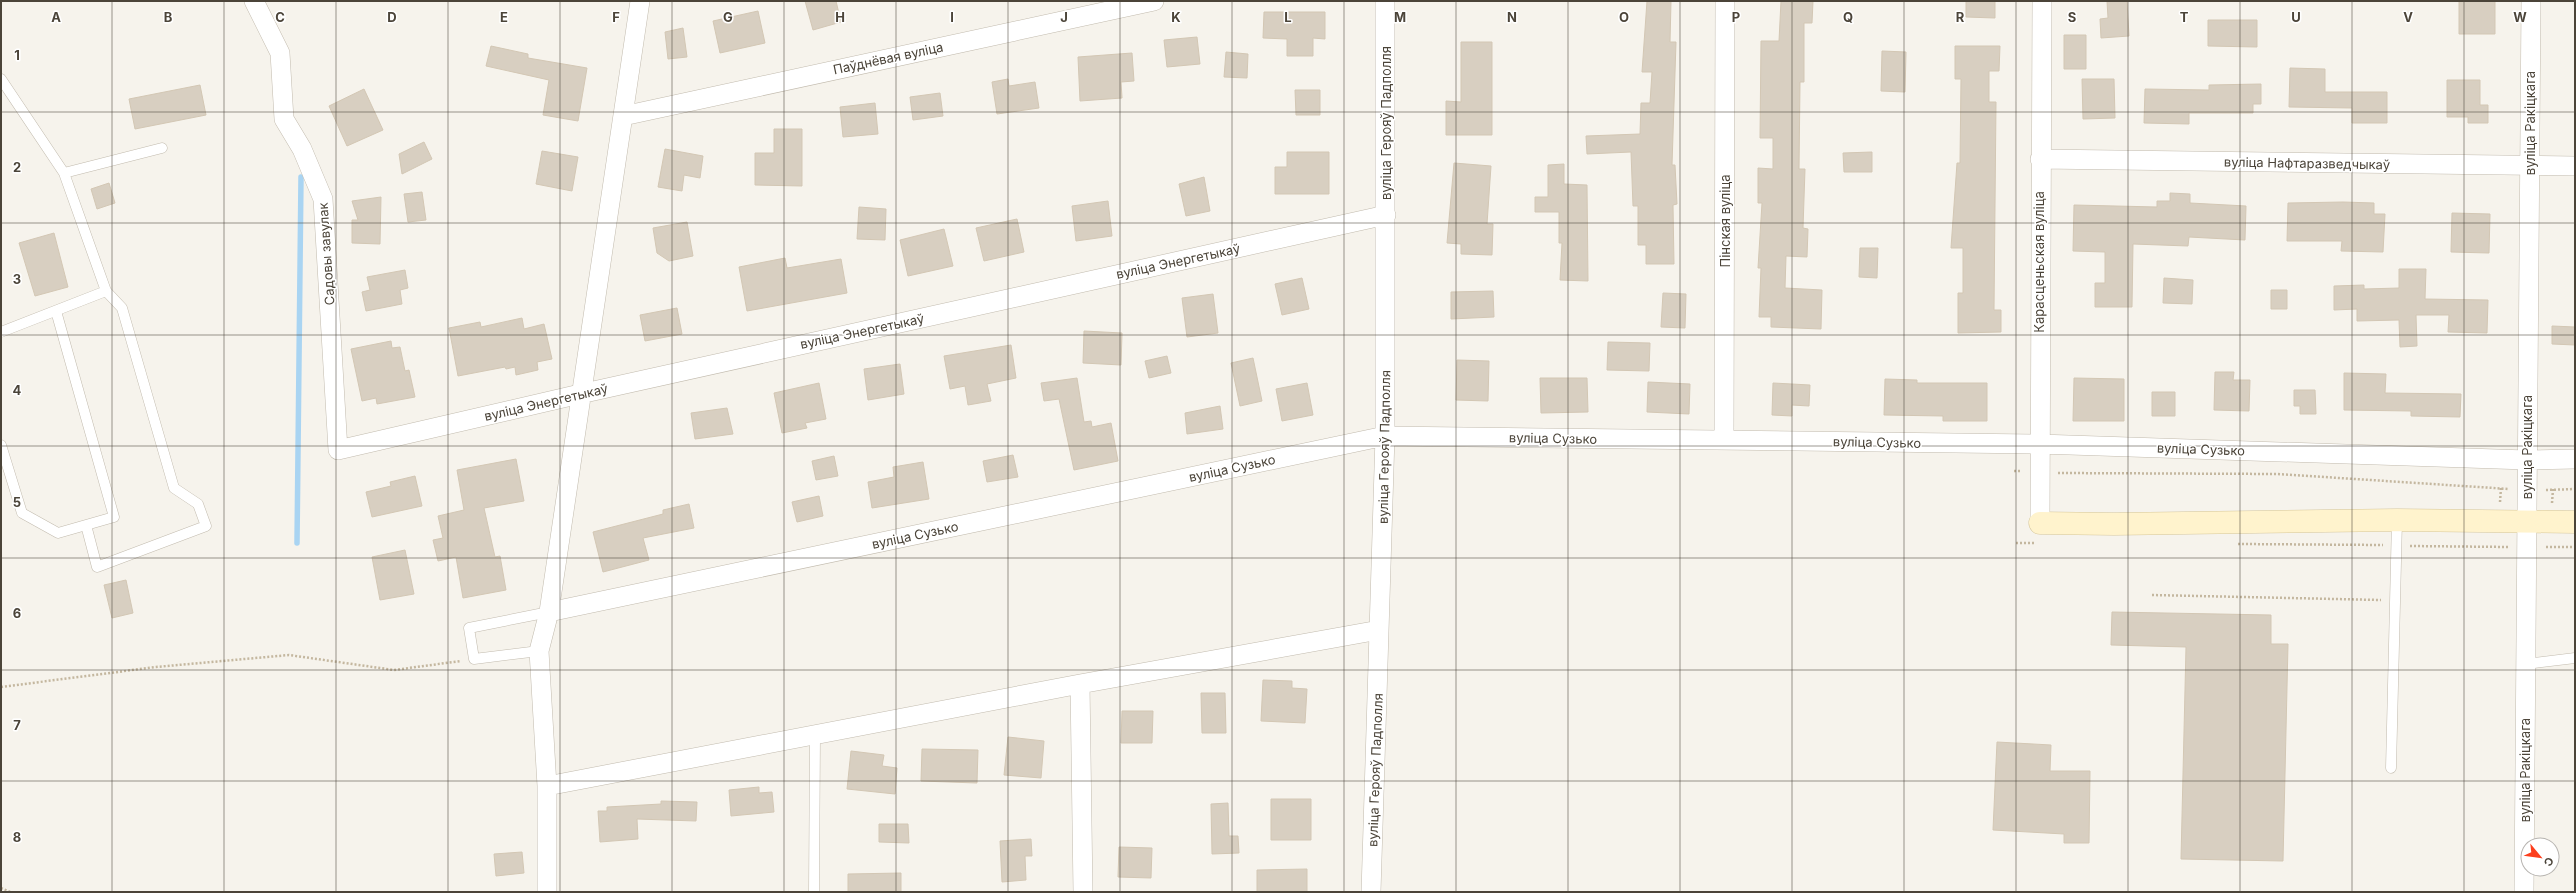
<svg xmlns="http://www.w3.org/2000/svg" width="2576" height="893" viewBox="0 0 2576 893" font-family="Inter,sans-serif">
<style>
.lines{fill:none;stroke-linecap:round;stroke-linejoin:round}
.stream{stroke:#a9d4f2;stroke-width:5.5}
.building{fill:#d8cfc1;stroke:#d3c7b4}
.lane-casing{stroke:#c2bbae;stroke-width:11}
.street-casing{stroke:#c2bbae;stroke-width:20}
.secondary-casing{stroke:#d6c79b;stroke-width:23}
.path{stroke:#c4b79f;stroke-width:2.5;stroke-dasharray:2 2;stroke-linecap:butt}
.lane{stroke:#fff;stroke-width:10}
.street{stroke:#fff;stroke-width:19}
.secondary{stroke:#fff3cd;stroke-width:22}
.grid{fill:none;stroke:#4b4439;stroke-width:1;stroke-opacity:0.55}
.labels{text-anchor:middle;stroke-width:3;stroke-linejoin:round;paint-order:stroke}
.street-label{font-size:13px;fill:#4b4439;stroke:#fff}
.grid-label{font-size:13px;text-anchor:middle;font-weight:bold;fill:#4b4439;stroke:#fff;stroke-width:3;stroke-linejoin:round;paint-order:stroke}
</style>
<rect width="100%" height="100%" fill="#f6f3ec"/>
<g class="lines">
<path class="stream" d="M 297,543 L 301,177"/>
</g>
<path class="building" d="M 805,1 L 836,1 L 841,22 L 813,30 Z
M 1647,1 L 1671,1 L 1670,42 L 1676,42 L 1672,165 L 1675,165 L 1677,204 L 1673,205 L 1674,264 L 1646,264 L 1646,245 L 1638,245 L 1638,206 L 1633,206 L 1631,152 L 1587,154 L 1586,136 L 1640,134 L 1641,103 L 1650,103 L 1652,72 L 1642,72 Z
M 1781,1 L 1813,1 L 1812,23 L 1804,23 L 1804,82 L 1800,82 L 1799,169 L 1805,169 L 1803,228 L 1808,229 L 1807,257 L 1786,256 L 1785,288 L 1822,290 L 1821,329 L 1771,327 L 1771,317 L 1759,317 L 1761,268 L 1758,268 L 1762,203 L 1758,203 L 1758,168 L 1773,169 L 1773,138 L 1760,138 L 1761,41 L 1779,41 Z
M 1966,1 L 1995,1 L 1995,18 L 1966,17 Z
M 2107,1 L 2127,1 L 2129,36 L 2101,38 L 2100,19 L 2108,18 Z
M 2459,1 L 2495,1 L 2495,34 L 2459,34 Z
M 758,11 L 765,43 L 720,53 L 713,21 Z
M 1264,12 L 1325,12 L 1325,39 L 1313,38 L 1313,56 L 1287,56 L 1287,39 L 1263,38 Z
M 2208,20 L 2257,20 L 2257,47 L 2208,46 Z
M 683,28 L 687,57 L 668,59 L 665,32 Z
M 2064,35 L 2086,35 L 2086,69 L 2064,69 Z
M 1197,37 L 1200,64 L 1167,67 L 1164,40 Z
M 1461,42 L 1492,42 L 1492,135 L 1446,135 L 1446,101 L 1461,102 Z
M 491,46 L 528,54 L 528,58 L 587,68 L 578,121 L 543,115 L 549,80 L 486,66 Z
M 1955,46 L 2000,46 L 1999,71 L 1989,71 L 1989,102 L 1996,102 L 1994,310 L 2001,310 L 2001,332 L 1958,333 L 1958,293 L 1963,293 L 1963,248 L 1951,248 L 1957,163 L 1960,163 L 1961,79 L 1955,79 Z
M 1882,51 L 1906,52 L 1905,92 L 1881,91 Z
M 1226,52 L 1248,54 L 1247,78 L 1224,77 Z
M 1132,53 L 1134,81 L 1121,82 L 1122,98 L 1080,101 L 1078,57 Z
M 2290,68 L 2325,69 L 2325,92 L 2387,92 L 2387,123 L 2352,123 L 2352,108 L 2289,107 Z
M 1008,79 L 1009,86 L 1035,82 L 1039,108 L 997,114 L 992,82 Z
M 2082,79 L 2114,79 L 2115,118 L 2083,119 Z
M 2447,80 L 2480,80 L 2480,105 L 2488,105 L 2488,123 L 2468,123 L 2468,117 L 2447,117 Z
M 2261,84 L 2261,104 L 2253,104 L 2253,113 L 2189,113 L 2189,124 L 2144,123 L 2145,89 L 2209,90 L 2209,85 Z
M 200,85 L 206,115 L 135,129 L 129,99 Z
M 364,89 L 383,130 L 347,146 L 329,106 Z
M 1295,90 L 1320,90 L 1320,115 L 1296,115 Z
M 940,93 L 943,116 L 913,120 L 910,97 Z
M 875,103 L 878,134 L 843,137 L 840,107 Z
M 774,129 L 802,129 L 802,186 L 755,185 L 755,153 L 774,153 Z
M 424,142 L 432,159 L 402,174 L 399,154 Z
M 665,149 L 703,156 L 700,178 L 684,175 L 682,191 L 658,187 Z
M 542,151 L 578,157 L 572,191 L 536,184 Z
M 1287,152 L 1329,152 L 1329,194 L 1275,194 L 1275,167 L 1287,167 Z
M 1872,152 L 1872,172 L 1844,172 L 1843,153 Z
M 1454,163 L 1491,166 L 1487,224 L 1493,224 L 1492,255 L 1461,254 L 1461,244 L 1447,243 Z
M 1564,164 L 1564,184 L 1587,185 L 1588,281 L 1560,280 L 1562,243 L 1559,243 L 1559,212 L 1535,212 L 1535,197 L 1548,197 L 1548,165 Z
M 1204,177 L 1210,211 L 1186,216 L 1179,184 Z
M 109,183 L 115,203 L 97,209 L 91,189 Z
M 422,192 L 426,220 L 408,222 L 404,194 Z
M 2170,193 L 2190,194 L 2190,203 L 2246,206 L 2245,240 L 2189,237 L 2188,246 L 2133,244 L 2132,307 L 2095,307 L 2095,283 L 2105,283 L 2105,252 L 2073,251 L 2074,205 L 2157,207 L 2157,201 L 2170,201 Z
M 381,197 L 380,244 L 352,243 L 352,220 L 358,220 L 352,201 Z
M 1108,201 L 1112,236 L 1076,241 L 1072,206 Z
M 2343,202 L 2374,203 L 2374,214 L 2385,214 L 2383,252 L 2341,251 L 2342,241 L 2287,241 L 2288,203 Z
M 859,207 L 886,209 L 885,240 L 857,239 Z
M 2452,213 L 2490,214 L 2489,253 L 2451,252 Z
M 1017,219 L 1024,252 L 984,261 L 976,228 Z
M 687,222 L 693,256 L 669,261 L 657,253 L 653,228 Z
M 944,229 L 953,266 L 908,276 L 900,240 Z
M 54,233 L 68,287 L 35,296 L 19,243 Z
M 1860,248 L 1878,248 L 1877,278 L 1859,277 Z
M 785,258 L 787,268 L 841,259 L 847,293 L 747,311 L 739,267 Z
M 2399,269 L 2426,269 L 2425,299 L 2488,300 L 2487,333 L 2448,332 L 2449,315 L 2416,315 L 2417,346 L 2400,347 L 2399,320 L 2357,321 L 2357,309 L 2334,310 L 2334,286 L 2364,285 L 2364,289 L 2399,288 Z
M 405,270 L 408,288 L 400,290 L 402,304 L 366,311 L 362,292 L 370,290 L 367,277 Z
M 1302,278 L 1309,309 L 1282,315 L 1275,284 Z
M 2164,278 L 2193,280 L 2192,304 L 2163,303 Z
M 2271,290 L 2287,290 L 2287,309 L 2271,309 Z
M 1493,291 L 1494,317 L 1451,319 L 1451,292 Z
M 1663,293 L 1686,294 L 1685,328 L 1661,327 Z
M 1213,294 L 1218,333 L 1187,337 L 1182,298 Z
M 677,308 L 682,334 L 645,341 L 640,315 Z
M 522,318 L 524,329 L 544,324 L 552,359 L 537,362 L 538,370 L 516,375 L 515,367 L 506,369 L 505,367 L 458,376 L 449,328 L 480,322 L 481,327 Z
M 2552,326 L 2575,327 L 2575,345 L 2552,344 Z
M 1084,331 L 1122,333 L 1121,365 L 1083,363 Z
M 391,341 L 392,348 L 400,347 L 405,371 L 409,370 L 415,397 L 377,404 L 376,398 L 362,401 L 351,349 Z
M 1608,342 L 1650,343 L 1649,371 L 1607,370 Z
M 1011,345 L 1016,378 L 987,384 L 991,401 L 968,405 L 965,386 L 950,389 L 944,356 Z
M 1167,356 L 1171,373 L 1149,378 L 1145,361 Z
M 1253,358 L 1262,401 L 1240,406 L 1231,363 Z
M 1457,360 L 1489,361 L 1488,401 L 1456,400 Z
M 900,364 L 904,394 L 868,400 L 864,369 Z
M 2215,372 L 2234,372 L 2233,380 L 2250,380 L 2249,411 L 2214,410 Z
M 2344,373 L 2386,374 L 2385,393 L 2461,394 L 2460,417 L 2411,416 L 2411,411 L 2344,410 Z
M 1077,378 L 1084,422 L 1091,421 L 1092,427 L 1111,423 L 1118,461 L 1074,470 L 1059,399 L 1044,401 L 1041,383 Z
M 1540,378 L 1587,378 L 1588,412 L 1541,413 Z
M 2074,378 L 2124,379 L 2124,421 L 2073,421 Z
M 1885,379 L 1917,380 L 1917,383 L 1987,383 L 1987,421 L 1943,421 L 1943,416 L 1884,415 Z
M 1648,382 L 1690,384 L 1689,414 L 1647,412 Z
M 819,383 L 826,419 L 805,423 L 807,428 L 782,433 L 774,393 Z
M 1307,383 L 1313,415 L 1282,421 L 1276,389 Z
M 1773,383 L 1810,385 L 1809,406 L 1792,405 L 1792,416 L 1772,415 Z
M 2294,390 L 2315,390 L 2316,414 L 2300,414 L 2300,406 L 2294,406 Z
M 2152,392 L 2175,392 L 2175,416 L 2152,416 Z
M 1220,406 L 1223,429 L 1187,434 L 1185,413 Z
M 727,408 L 733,434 L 695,439 L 691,413 Z
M 1013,455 L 1018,477 L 987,482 L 983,461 Z
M 834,456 L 838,476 L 816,480 L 812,461 Z
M 516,459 L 524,501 L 484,508 L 495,557 L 500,556 L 506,590 L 463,598 L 456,557 L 438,561 L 433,540 L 443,538 L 438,516 L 464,510 L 457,470 Z
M 923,462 L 929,499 L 872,508 L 868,482 L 894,477 L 893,467 Z
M 415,476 L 422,506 L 372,517 L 366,492 L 391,486 L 390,482 Z
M 819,496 L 823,516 L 797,522 L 792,502 Z
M 689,504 L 694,528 L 643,538 L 649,560 L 603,572 L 593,532 L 663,514 L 663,510 Z
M 405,550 L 414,594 L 380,600 L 372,557 Z
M 126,580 L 133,613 L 112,618 L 104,585 Z
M 2112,612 L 2271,615 L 2271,644 L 2288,644 L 2283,861 L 2181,859 L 2186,647 L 2111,645 Z
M 1263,680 L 1292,681 L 1292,688 L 1307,689 L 1305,723 L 1261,721 Z
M 1201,693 L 1225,693 L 1226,733 L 1202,733 Z
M 1122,711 L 1153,711 L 1152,743 L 1121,743 Z
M 1008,737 L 1044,741 L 1041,778 L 1004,775 Z
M 1997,742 L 2051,745 L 2050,771 L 2090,771 L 2089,843 L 2064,843 L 2064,834 L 1993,830 Z
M 922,749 L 978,750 L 977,783 L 921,781 Z
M 851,751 L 884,755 L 882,766 L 897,768 L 895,794 L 847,789 Z
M 759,787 L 759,793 L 772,792 L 774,812 L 731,816 L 729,790 Z
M 1271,799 L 1311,799 L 1311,840 L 1271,840 Z
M 661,801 L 697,802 L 696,821 L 637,819 L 638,839 L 600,842 L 598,811 L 607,811 L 607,807 L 661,804 Z
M 1228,803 L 1229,836 L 1238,836 L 1239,853 L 1212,854 L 1211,804 Z
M 879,824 L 908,824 L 909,843 L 879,842 Z
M 1031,839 L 1032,856 L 1025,856 L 1026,880 L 1002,882 L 1000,841 Z
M 1119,847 L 1152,848 L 1151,878 L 1118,877 Z
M 522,852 L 524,873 L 496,876 L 494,854 Z
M 1307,869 L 1307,892 L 1257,892 L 1257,870 Z
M 901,873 L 901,892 L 848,892 L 848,874 Z"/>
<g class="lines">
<defs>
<path id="lane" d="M 1,79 L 64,173 L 162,148
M 1,332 L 106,291 L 64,173
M 1,445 L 22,513 L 58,533 L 114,517 L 56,311
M 86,525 L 97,567 L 206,526 L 198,504 L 174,488 L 122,308 L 106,291
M 539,651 L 474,659 L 469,628 L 549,612
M 2526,664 L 2575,658
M 2391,768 L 2397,520
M 814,892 L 815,735"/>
<path id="street" d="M 254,1 L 280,53 L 284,119 L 302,149 L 323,199 L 338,450 L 580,394 L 1386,215
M 623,116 L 1154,1
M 2040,159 L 2575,166
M 1724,440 L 1725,1
M 2040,523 L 2042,1
M 549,612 L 1385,436 L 2039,444 L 2527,460 L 2575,459
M 1080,684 L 1083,892
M 547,786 L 1080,684 L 1379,630
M 547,892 L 547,786 L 539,651 L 549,612 L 640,1
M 1371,892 L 1385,436 L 1385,1
M 2524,892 L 2531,1"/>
<path id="secondary" d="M 2040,523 L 2114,524 L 2397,520 L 2575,522"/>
</defs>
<use href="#lane" class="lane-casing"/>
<use href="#street" class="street-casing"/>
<use href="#secondary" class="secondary-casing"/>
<path class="path" d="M 2014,471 L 2021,471
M 2058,473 L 2278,474 L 2509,489
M 2546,490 L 2575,489
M 2500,502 L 2501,488
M 2552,503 L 2553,489
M 2016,543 L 2035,543
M 2238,544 L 2383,545
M 2410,546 L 2509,547
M 2546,547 L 2575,547
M 2152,595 L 2381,600
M 1,687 L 156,667 L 289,655 L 394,670 L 461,661
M 1,888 L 10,892"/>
<use href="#lane" class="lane"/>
<use href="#street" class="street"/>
<use href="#secondary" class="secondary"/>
</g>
<path class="grid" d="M 112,1 L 112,892M 224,1 L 224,892M 336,1 L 336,892M 448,1 L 448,892M 560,1 L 560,892M 672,1 L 672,892M 784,1 L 784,892M 896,1 L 896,892M 1008,1 L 1008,892M 1120,1 L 1120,892M 1232,1 L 1232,892M 1344,1 L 1344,892M 1456,1 L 1456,892M 1568,1 L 1568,892M 1680,1 L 1680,892M 1792,1 L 1792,892M 1904,1 L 1904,892M 2016,1 L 2016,892M 2128,1 L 2128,892M 2240,1 L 2240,892M 2352,1 L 2352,892M 2464,1 L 2464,892M 1,112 L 2575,112M 1,223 L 2575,223M 1,335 L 2575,335M 1,446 L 2575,446M 1,558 L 2575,558M 1,670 L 2575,670M 1,781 L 2575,781"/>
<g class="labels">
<g class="street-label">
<text transform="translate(888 58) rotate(-12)" y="5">Паўднёвая вуліца</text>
<text transform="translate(1386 123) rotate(-90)" y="5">вуліца Герояў Падполля</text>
<text transform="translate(2530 123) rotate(-90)" y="5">вуліца Ракіцкага</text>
<text transform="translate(2307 163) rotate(1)" y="5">вуліца Нафтаразведчыкаў</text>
<text transform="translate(1725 221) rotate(-90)" y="5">Пінская вуліца</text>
<text transform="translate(326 254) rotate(-94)" y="5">Садовы завулак</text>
<text transform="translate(1178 261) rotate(-12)" y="5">вуліца Энергетыкаў</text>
<text transform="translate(2039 262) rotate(-90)" y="5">Карасценьская вуліца</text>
<text transform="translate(862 331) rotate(-12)" y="5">вуліца Энергетыкаў</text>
<text transform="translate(546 402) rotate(-13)" y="5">вуліца Энергетыкаў</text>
<text transform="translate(1553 438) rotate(1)" y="5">вуліца Сузько</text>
<text transform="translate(1877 442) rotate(1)" y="5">вуліца Сузько</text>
<text transform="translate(1384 447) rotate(-89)" y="5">вуліца Герояў Падполля</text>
<text transform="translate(2527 447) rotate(-90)" y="5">вуліца Ракіцкага</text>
<text transform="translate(2201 449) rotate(2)" y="5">вуліца Сузько</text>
<text transform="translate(1232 468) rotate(-12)" y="5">вуліца Сузько</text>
<text transform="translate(915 535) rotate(-12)" y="5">вуліца Сузько</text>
<text transform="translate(1375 770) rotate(-88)" y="5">вуліца Герояў Падполля</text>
<text transform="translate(2525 770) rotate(-90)" y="5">вуліца Ракіцкага</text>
</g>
</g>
<g class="grid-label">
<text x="56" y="22">A</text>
<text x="168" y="22">B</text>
<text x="280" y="22">C</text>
<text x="392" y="22">D</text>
<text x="504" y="22">E</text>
<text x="616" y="22">F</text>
<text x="728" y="22">G</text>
<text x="840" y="22">H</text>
<text x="952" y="22">I</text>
<text x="1064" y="22">J</text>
<text x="1176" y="22">K</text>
<text x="1288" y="22">L</text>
<text x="1400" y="22">M</text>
<text x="1512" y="22">N</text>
<text x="1624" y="22">O</text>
<text x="1736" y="22">P</text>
<text x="1848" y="22">Q</text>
<text x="1960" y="22">R</text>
<text x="2072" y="22">S</text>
<text x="2184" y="22">T</text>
<text x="2296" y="22">U</text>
<text x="2408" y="22">V</text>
<text x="2520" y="22">W</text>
<text x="17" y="60">1</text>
<text x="17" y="172">2</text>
<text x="17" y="284">3</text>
<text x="17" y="395">4</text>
<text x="17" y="507">5</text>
<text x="17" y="618">6</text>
<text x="17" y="730">7</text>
<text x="17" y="842">8</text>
</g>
<rect width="2576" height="893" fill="none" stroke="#4b4439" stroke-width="4"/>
<g transform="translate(2540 857) rotate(119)"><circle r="19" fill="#ffffff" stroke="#b7b4b0"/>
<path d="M0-3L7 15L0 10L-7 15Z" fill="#fc3f1d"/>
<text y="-6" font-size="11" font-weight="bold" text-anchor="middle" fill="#4b4439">С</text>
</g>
</svg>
